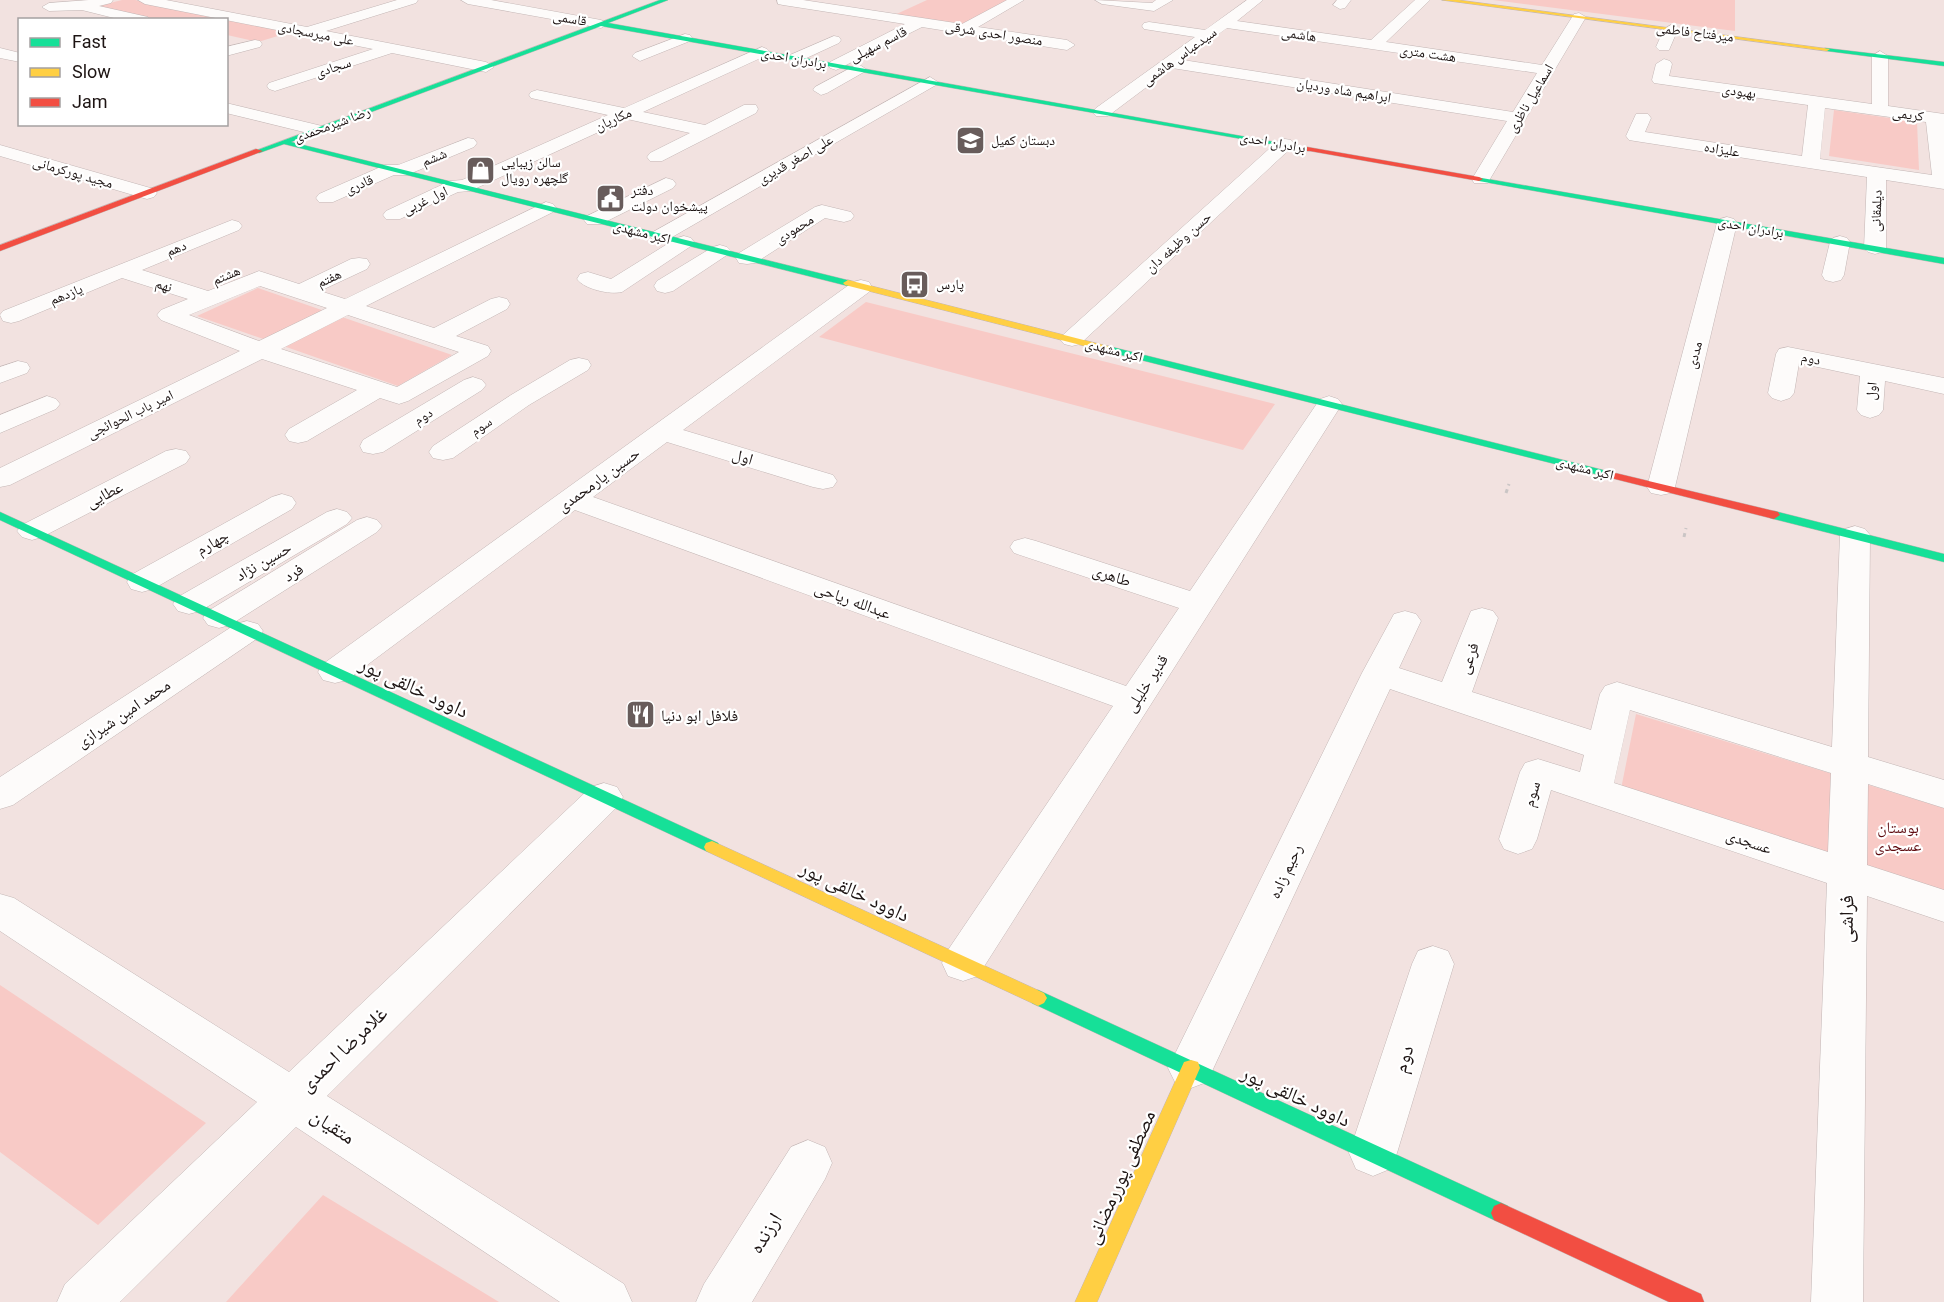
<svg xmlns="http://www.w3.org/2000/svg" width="1944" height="1302" viewBox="0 0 1944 1302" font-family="Roboto,'Noto Naskh Arabic',sans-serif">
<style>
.green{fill:#f8cac6}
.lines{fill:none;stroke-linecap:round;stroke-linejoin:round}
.street-casing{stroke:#c3b6b5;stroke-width:1}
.fast-casing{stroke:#c3b6b5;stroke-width:1}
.slow-casing{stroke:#c3b6b5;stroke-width:1}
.jam-casing{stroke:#c3b6b5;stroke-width:1}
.path{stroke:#cac5c5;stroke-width:3;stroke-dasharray:4 4;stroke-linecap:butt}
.street{fill:#fdfbfa;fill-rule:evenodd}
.fast{fill:#16e098;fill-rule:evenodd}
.slow{fill:#ffcf43;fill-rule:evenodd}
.jam{fill:#f24e42;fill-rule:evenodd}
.labels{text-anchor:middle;stroke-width:4.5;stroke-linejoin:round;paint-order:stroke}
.far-street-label{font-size:14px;fill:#1d1413;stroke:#fff}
.far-poi-label{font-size:14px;fill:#1d1413;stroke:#fff;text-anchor:start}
.street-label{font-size:16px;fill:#1d1413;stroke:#fff}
.poi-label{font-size:16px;fill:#1d1413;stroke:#fff;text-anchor:start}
.park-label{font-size:16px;fill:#5d090e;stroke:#fff}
.near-street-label{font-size:20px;fill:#1d1413;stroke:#fff}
</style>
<rect width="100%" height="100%" fill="#f2e2e0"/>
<path class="green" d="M 122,0 L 135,0 L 291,32 L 258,42 L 227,35 L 226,20 L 151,19 L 94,7 Z
M 927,0 L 1016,0 L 961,29 L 890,17 Z
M 1493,0 L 1735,0 L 1735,31 Z
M 1834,110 L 1917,122 L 1919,170 L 1829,156 Z
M 258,288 L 452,355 L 398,386 L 197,316 Z
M 866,302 L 1275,404 L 1243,450 L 819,337 Z
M 1636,714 L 1944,808 L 1944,893 L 1621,789 Z
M 0,985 L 206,1123 L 98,1225 L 0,1152 Z
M 323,1195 L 499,1302 L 226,1302 Z"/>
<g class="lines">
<defs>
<path id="street" d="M 89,0 L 113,0 L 111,3 L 99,6 L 148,17 L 150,20 L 122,20 L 82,10 L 49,11 L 42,7 L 49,3 Z
M 138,0 L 166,0 L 307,27 L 397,0 L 418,0 L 416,3 L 326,31 L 486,62 L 494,67 L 486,72 L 392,53 L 275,91 L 269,89 L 267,86 L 269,83 L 373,49 L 145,4 Z
M 461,0 L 491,0 L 601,20 L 608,24 L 601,28 L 468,4 Z
M 777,0 L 803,0 L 962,24 L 1007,0 L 1024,0 L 978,27 L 1067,40 L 1075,45 L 1067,50 L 922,27 L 836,70 L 830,68 L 828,65 L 830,62 L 905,24 L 783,5 L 778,4 Z
M 1095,0 L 1152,3 L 1156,0 L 1173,0 L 1154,11 L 1102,4 Z
M 1247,0 L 1263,0 L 1237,21 L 1371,40 L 1415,0 L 1430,0 L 1386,42 L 1542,65 L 1574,14 L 1579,13 L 1586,17 L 1490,179 L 1488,183 L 1474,183 L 1472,179 L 1507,121 L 1172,68 L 1108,116 L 1096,116 L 1093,112 L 1096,108 L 1195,37 L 1144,29 L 1142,26 L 1144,23 L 1149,22 L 1205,30 ZM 1227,28 L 1537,73 L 1513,112 L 1183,60 Z
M 1337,0 L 1351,0 L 1345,8 L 1340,9 L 1333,5 Z
M 1671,25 L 1678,29 L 1669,50 L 1659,50 L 1656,47 L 1664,29 Z
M 685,34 L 690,35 L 692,38 L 690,41 L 640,61 L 632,56 L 635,53 Z
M 834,36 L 839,37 L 841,40 L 839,43 L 800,61 L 795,63 L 787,58 L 790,55 Z
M 255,40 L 260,41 L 262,44 L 260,47 L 226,56 L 226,47 Z
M 762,47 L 767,49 L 770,52 L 767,55 L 643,112 L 705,125 L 744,105 L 756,105 L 758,109 L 756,113 L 662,161 L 650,161 L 647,157 L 650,153 L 690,133 L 627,119 L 470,191 L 458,192 L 400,219 L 386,219 L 383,215 L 386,211 L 450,181 L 462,180 L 608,115 L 531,98 L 529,95 L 531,92 L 537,90 L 624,108 Z
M 0,48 L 20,53 L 20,62 L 0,58 Z
M 1880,51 L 1888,56 L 1888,106 L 1944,114 L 1944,189 L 1886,180 L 1886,248 L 1882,252 L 1875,254 L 1868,252 L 1864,248 L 1867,177 L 1635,141 L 1629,140 L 1626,136 L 1636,114 L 1648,114 L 1651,118 L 1645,132 L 1802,156 L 1808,105 L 1654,83 L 1652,80 L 1656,64 L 1664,59 L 1670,61 L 1672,64 L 1669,76 L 1872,104 L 1872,56 ZM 1825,108 L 1926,122 L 1932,175 L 1820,159 Z
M 858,64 L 866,69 L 864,72 L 827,93 L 821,95 L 813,90 L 815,87 Z
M 930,77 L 938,82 L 936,85 L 667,240 L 660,242 L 653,240 L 650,236 L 653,232 Z
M 226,103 L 322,126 L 325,130 L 322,134 L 316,135 L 226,113 Z
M 468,138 L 474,139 L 477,143 L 474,147 L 407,175 L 394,175 L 333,202 L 319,202 L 316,198 L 319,194 L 385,165 L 398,165 Z
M 1285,139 L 1291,140 L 1294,144 L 1291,148 L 1080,344 L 1072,346 L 1064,344 L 1060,339 L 1064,334 L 1279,140 Z
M 0,145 L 154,189 L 157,193 L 154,197 L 147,199 L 0,156 Z
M 666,178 L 673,180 L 676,184 L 673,188 L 601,224 L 587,224 L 584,220 L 587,216 Z
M 546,202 L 553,204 L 556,208 L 553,212 L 366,306 L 434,328 L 491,299 L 499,297 L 507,299 L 510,304 L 507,309 L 456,336 L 488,346 L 491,351 L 488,356 L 408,401 L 399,404 L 380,398 L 307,441 L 298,443 L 289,441 L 285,435 L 289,429 L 357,390 L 262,359 L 10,485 L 0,487 L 0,468 L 240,351 L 161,320 L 157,315 L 161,310 L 188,299 L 122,278 L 19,321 L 11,323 L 3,321 L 0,315 L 3,311 L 232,220 L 239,222 L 242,226 L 239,230 L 142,270 L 208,291 L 259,271 L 299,284 L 351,259 L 359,258 L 367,259 L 370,264 L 367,269 L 320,291 L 345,299 ZM 260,286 L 327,308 L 259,341 L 189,315 ZM 348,315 L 459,352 L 397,387 L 281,349 Z
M 822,205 L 851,212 L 854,216 L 851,220 L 844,222 L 825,218 L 755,263 L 747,264 L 739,263 L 736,258 L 739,253 L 815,207 Z
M 1727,217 L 1734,219 L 1737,223 L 1675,487 L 1671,493 L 1661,495 L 1651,493 L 1647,487 L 1717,223 L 1720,219 Z
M 684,236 L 691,238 L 694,242 L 691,246 L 622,292 C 610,295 584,289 577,279 L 580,274 L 588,272 L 611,279 L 677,238 Z
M 1840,236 L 1847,238 L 1850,242 L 1844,275 L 1841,280 L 1833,282 L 1825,280 L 1822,275 L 1830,242 L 1833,238 Z
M 720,245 L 727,247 L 731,251 L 727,255 L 673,291 L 665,293 L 657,291 L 654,286 L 657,281 L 713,247 Z
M 861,280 L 869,282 L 872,287 L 869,292 L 683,430 L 833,475 L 837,481 L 833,487 L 823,489 L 813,487 L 667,442 L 593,497 L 1126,686 L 1179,608 L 1014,553 L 1010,547 L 1014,541 L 1025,538 L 1036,541 L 1190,591 L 1320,399 L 1329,396 L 1338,399 L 1342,404 L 978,976 L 963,981 L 948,976 L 942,963 L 948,950 L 1113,706 L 575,510 L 347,680 L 335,683 L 323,680 L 318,672 L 323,664 L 853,282 Z
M 1788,347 L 1944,378 L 1944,394 L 1885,381 L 1883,410 L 1879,415 L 1870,418 L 1861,415 L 1857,410 L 1860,376 L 1799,363 L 1794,393 L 1790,398 L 1781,401 L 1772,398 L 1768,393 L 1776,354 L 1779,349 Z
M 579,358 L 588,360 L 591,365 L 588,370 L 529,405 L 453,458 L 443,460 L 433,458 L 429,452 L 433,446 L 511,395 L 570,360 Z
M 18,361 L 27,363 L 30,368 L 27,373 L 0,383 L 0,367 Z
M 473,377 L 482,380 L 486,385 L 482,390 L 383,452 L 373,454 L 363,452 L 360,446 L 363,440 L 464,380 Z
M 47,396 L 56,399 L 60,404 L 56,409 L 0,433 L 0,415 Z
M 176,449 L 186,451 L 190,457 L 186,463 L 42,537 L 32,540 L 22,537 L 17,531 L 22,525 L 166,451 Z
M 282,494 L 292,497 L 296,503 L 292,509 L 153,589 L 142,592 L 131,589 L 127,582 L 131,575 L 272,497 Z
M 337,509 L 347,512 L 352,518 L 347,524 L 200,611 L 189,614 L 178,611 L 173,604 L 178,597 L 327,512 Z
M 367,517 L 377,520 L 382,526 L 377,532 L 230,625 L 219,628 L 208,625 L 203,618 L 208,611 L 357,520 Z
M 1855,526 L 1865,529 L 1870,535 L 1868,757 L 1944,780 L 1944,808 L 1868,784 L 1867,865 L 1944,890 L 1944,922 L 1867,896 L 1863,1302 L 1811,1302 L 1827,883 L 1551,790 L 1537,839 L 1532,849 L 1518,854 L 1504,849 L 1499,839 L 1520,772 L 1525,763 L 1538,759 L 1580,772 L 1584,755 L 1390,689 L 1207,1082 L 1191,1088 L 1175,1082 L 1168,1068 L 1175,1054 L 1362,673 L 1394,614 L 1405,611 L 1416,614 L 1421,621 L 1399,668 L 1442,682 L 1471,611 L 1482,608 L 1493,611 L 1498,618 L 1472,692 L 1591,730 L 1600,694 L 1605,686 L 1617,682 L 1832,747 L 1840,535 L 1845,529 ZM 1630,710 L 1831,773 L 1828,852 L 1614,783 Z
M 247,621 L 258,624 L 263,631 L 258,638 L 13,805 L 0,809 L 0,777 L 236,624 Z
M 604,783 L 617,787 L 623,797 L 617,807 L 327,1096 L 624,1284 L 632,1302 L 560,1302 L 296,1127 L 120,1302 L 57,1302 L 65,1284 L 257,1102 L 0,931 L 0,894 L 14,898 L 289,1072 L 591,787 Z
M 1433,946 L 1448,951 L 1454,964 L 1397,1153 L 1390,1169 L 1373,1176 L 1356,1169 L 1349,1153 L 1412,964 L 1418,951 Z
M 808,1140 L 825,1147 L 832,1163 L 825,1179 L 752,1302 L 696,1302 L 704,1284 L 791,1147 Z"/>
<path id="fast" d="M 660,0 L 668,0 L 608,23 L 1314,149 L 1310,151 L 601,26 L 291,142 L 851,281 L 853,283 L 848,286 L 284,144 L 259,153 L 255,151 Z
M 1825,48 L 1944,62 L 1944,66 L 1827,51 Z
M 1476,177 L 1944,258 L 1944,264 L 1479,181 L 1475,179 Z
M 1108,346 L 1615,473 L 1617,475 L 1611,478 L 1105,351 L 1103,349 Z
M 1774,511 L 1944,554 L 1944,562 L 1770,518 L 1768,515 L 1770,512 Z
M 0,512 L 718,843 L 720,847 L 718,851 L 712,853 L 706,851 L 0,520 Z
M 1038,990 L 1508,1206 L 1511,1213 L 1508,1220 L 1501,1223 L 1494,1220 L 1032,1003 L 1029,998 L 1032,993 Z"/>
<path id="slow" d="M 1442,0 L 1458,0 L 1830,49 L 1827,51 Z
M 848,280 L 1111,347 L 1113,349 L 1108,352 L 845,285 L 843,283 Z
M 712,841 L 1044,993 L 1047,998 L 1044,1003 L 1038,1006 L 1032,1003 L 706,851 L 704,847 L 706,843 Z
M 1191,1060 L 1198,1062 L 1200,1068 L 1097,1302 L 1075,1302 L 1184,1062 Z"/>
<path id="jam" d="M 1307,147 L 1479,177 L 1483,179 L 1479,181 L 1310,151 L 1307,151 Z
M 256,149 L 263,151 L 0,251 L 0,245 Z
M 1611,472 L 1778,512 L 1780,515 L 1774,519 L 1607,477 L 1607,473 Z
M 1501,1203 L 1701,1294 L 1704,1302 L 1669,1302 L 1494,1220 L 1491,1213 L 1494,1206 Z"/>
</defs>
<use href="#street" class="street-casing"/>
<use href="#fast" class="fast-casing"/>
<use href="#slow" class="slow-casing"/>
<use href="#jam" class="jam-casing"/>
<path class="path" d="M 1506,493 L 1509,484
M 1684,537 L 1686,528"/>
<use href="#street" class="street"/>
<use href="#fast" class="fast"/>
<use href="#slow" class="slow"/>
<use href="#jam" class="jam"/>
</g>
<defs>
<symbol id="school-square" viewBox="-11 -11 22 22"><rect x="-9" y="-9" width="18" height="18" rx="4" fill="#685c5b" stroke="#fff"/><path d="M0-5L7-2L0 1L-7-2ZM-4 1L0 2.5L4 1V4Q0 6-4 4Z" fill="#fff"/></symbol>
<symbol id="shop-square" viewBox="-11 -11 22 22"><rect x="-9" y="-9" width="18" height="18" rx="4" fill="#685c5b" stroke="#fff"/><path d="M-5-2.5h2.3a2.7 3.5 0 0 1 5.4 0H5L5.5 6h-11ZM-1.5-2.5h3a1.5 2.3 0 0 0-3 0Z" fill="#fff"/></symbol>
<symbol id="civic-square" viewBox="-11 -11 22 22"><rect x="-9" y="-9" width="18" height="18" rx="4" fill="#685c5b" stroke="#fff"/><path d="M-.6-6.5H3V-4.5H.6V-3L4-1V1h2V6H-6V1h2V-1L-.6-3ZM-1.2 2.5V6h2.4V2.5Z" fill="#fff"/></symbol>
<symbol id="bus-square" viewBox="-11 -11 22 22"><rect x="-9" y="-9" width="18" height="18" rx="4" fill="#685c5b" stroke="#fff"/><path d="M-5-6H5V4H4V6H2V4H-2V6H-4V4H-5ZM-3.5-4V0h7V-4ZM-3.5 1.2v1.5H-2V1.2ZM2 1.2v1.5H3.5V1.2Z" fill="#fff"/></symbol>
<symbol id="restaurant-square" viewBox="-11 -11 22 22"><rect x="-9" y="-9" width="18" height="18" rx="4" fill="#685c5b" stroke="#fff"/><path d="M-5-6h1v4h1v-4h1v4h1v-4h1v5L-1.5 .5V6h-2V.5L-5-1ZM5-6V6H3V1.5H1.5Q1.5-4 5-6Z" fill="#fff"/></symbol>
</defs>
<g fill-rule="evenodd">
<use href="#school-square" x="954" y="124" width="33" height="33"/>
<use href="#shop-square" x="464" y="154" width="33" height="33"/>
<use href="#civic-square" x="594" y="182" width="33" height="33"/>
<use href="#bus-square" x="898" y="268" width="33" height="33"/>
<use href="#restaurant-square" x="624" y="698" width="33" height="33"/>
</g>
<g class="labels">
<g class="far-street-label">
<text transform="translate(570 18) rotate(10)" y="5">قاسمی</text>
<text transform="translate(1695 32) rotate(7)" y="5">میرفتاح فاطمی</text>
<text transform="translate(316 33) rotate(11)" y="5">علی میرسجادی</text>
<text transform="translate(994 33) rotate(9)" y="5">منصور احدی شرقی</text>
<text transform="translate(1299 34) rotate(8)" y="5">هاشمی</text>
<text transform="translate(878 44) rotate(-27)" y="5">قاسم سهیلی</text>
<text transform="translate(1428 53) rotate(8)" y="5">هشت متری</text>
<text transform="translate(1179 56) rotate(-36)" y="5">سیدعباس هاشمی</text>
<text transform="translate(794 58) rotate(10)" y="5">برادران احدی</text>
<text transform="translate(333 67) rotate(-18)" y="5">سجادی</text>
<text transform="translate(1344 90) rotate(9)" y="5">ابراهیم شاه وردیان</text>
<text transform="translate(1739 91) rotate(8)" y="5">بهبودی</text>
<text transform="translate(1530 98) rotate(-59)" y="5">اسماعیل ناظری</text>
<text transform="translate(1908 114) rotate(8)" y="5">کریمی</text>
<text transform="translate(613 119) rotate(-24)" y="5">مکاریان</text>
<text transform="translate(332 124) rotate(-20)" y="5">رضا شیرمحمدی</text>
<text transform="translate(1273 142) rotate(10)" y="5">برادران احدی</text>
<text transform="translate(1722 149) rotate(9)" y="5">علیزاده</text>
<text transform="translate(434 157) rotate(-22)" y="5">ششم</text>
<text transform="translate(795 159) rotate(-30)" y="5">علی اصغر قدیری</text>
<text transform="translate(73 172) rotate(16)" y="5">مجید پورکرمانی</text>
<text transform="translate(359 184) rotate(-23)" y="5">قادری</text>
<text transform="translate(425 200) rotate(-25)" y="5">اول غربی</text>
<text transform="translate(1876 211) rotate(-88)" y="5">دیلمقانی</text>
<text transform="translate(1751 227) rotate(10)" y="5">برادران احدی</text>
<text transform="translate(794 229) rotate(-32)" y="5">محمودی</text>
<text transform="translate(642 232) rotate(14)" y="5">اکبر مشهدی</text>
<text transform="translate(1178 242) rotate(-42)" y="5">حسن وظیفه دان</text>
<text transform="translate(176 248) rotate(-22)" y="5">دهم</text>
<text transform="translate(226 275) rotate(-23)" y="5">هشتم</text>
<text transform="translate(329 278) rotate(-25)" y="5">هفتم</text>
<text transform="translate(164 285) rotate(17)" y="5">نهم</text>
<text transform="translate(66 294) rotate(-22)" y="5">یازدهم</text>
<text transform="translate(1114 350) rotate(14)" y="5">اکبر مشهدی</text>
<text transform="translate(1694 355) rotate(-76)" y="5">مددی</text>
<text transform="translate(1811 358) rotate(12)" y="5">دوم</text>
<text transform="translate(1871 391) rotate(-85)" y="5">اول</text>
<text transform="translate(130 414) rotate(-26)" y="5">امیر باب الحوائجی</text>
<text transform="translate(423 416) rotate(-31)" y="5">دوم</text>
<text transform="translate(481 426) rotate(-34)" y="5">سوم</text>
<text transform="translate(1585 468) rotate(14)" y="5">اکبر مشهدی</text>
</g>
<g class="far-poi-label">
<text x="991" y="145">دبستان کمیل</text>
<text x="501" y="167">سالن زیبایی<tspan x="501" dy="16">گلچهره رویال</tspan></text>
<text x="631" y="195">دفتر<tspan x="631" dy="16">پیشخوان دولت</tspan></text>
<text x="936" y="289">پارس</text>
</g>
<g class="street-label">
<text transform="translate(743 456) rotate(17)" y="6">اول</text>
<text transform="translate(598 479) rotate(-36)" y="6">حسین یارمحمدی</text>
<text transform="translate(104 494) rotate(-27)" y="6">عطایی</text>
<text transform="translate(212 542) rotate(-29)" y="6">چهارم</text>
<text transform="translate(263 561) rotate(-30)" y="6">حسین نژاد</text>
<text transform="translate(293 572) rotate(-32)" y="6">فرد</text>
<text transform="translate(1112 575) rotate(18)" y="6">طاهری</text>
<text transform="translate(853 600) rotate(20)" y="6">عبدالله ریاحی</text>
<text transform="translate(1468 658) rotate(-70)" y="6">فرعی</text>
<text transform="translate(1146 683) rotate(-57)" y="6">قدیر خلیلی</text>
<text transform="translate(123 713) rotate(-34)" y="6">محمد امین شیرازی</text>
<text transform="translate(1531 794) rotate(-74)" y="6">سوم</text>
<text transform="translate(1749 841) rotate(18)" y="6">عسجدی</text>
<text transform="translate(1285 871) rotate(-65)" y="6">رحیم زاده</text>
</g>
<g class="poi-label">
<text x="661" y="721">فلافل ابو دنیا</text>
</g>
<g class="park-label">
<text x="1898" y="833">بوستان<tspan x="1898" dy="18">عسجدی</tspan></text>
</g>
<g class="near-street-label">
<text transform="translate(414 687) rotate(25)" y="7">داوود خالقی پور</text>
<text transform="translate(855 891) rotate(25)" y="7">داوود خالقی پور</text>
<text transform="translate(1846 919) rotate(-89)" y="7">فراشی</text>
<text transform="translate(343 1049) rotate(-44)" y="7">غلامرضا احمدی</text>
<text transform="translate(1403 1059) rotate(-73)" y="7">دوم</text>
<text transform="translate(1296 1096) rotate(25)" y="7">داوود خالقی پور</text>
<text transform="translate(333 1126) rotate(33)" y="7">متقیان</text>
<text transform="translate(1120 1177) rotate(-66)" y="7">مصطفی پوررمضانی</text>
<text transform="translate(765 1233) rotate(-58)" y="7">ارزنده</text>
</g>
</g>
<rect x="18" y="18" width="210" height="108" fill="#ffffff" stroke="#a5a1a1" stroke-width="1.5"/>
<rect x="30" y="38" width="30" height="9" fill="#16e098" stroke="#a5a1a1" stroke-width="1.5"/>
<text x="72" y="48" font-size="18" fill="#1d1413">Fast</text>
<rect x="30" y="68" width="30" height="9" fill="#ffcf43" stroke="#a5a1a1" stroke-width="1.5"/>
<text x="72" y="78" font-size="18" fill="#1d1413">Slow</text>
<rect x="30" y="98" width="30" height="9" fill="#f24e42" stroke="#a5a1a1" stroke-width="1.5"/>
<text x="72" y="108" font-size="18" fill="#1d1413">Jam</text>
</svg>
